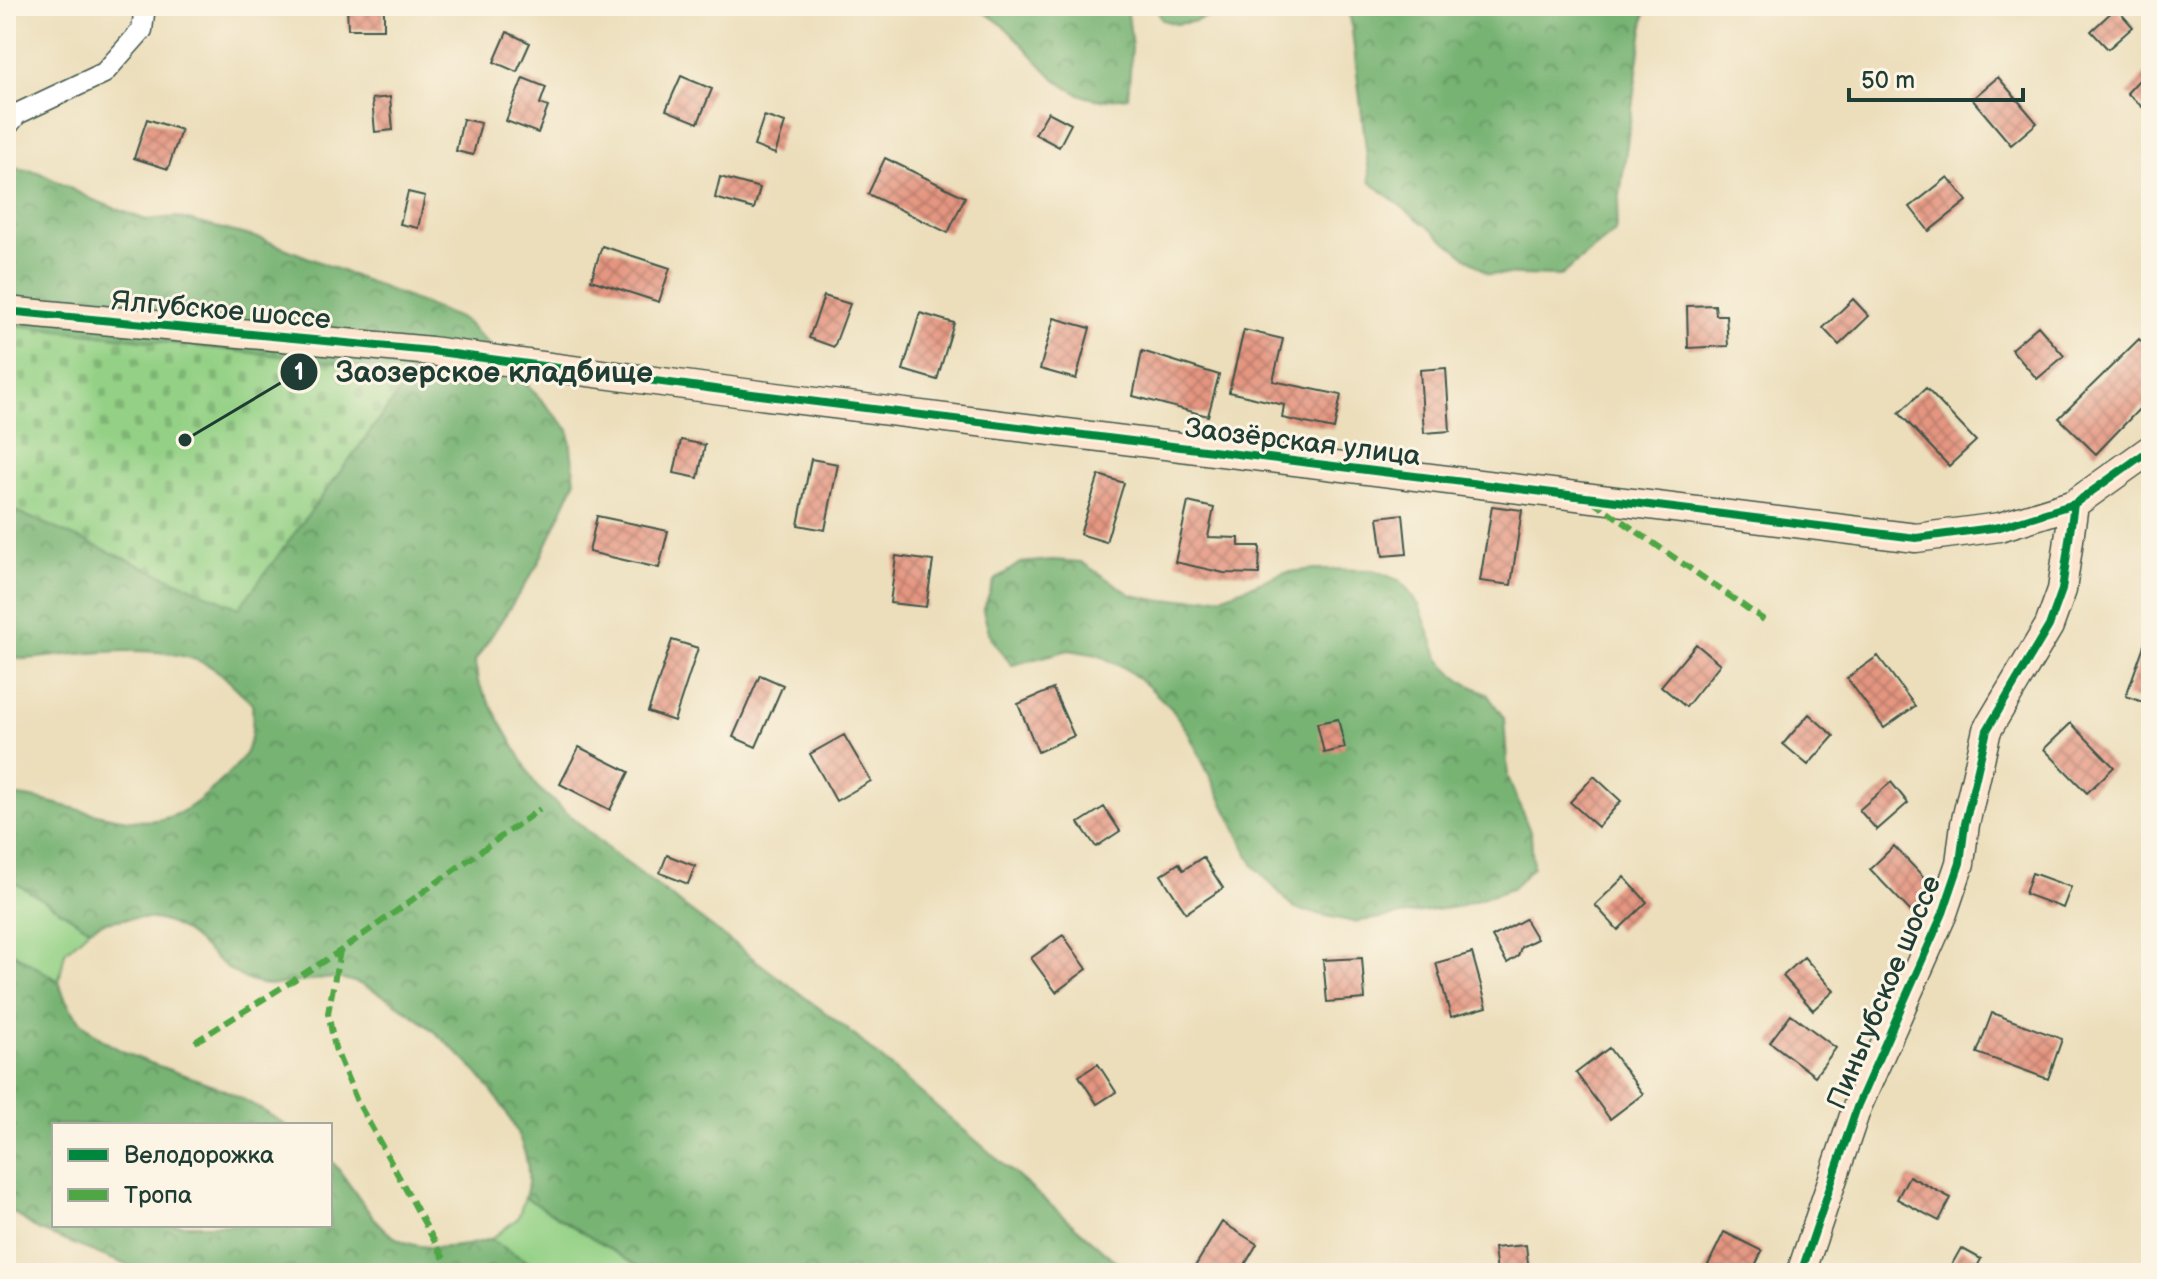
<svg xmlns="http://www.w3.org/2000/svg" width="2157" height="1279" viewBox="0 0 2157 1279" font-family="'Balsamiq Sans',sans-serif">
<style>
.grass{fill:#94d186;stroke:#5a875d;stroke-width:2}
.forest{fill:url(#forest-crowns);stroke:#4b7854;stroke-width:2}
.cemetery{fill:url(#cemetery-stones);stroke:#5a875d;stroke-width:2}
.building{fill:url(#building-cross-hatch)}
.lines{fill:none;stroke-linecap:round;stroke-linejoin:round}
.street-casing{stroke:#3e5548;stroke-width:23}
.secondary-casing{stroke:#3e5548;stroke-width:31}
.street{stroke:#fff;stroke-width:20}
.secondary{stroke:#fce5cf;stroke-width:28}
.quiet{stroke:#4fa644;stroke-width:6;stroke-dasharray:12 6;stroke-linecap:butt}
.cycleway-casing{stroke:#fcf5e5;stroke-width:13}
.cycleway{stroke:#00873e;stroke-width:8}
.labels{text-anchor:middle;stroke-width:6;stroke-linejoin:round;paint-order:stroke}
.street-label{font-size:28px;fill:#1f3d34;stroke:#fcf5e5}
.leader{fill:none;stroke:#1f3d34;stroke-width:3}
.callout-dot{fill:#1f3d34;stroke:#fcf5e5;stroke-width:3}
.mark-label{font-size:24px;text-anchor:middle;font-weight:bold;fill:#fff}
.callout-label{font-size:30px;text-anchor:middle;font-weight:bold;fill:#1f3d34;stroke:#fcf5e5;stroke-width:6;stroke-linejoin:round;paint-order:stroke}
</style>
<defs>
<pattern id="forest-crowns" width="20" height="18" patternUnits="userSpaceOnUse" patternTransform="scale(2)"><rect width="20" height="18" fill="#77b373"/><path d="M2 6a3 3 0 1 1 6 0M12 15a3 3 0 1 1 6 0" fill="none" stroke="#61935f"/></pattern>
<pattern id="cemetery-stones" width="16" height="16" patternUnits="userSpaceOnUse" patternTransform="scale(2)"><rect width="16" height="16" fill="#94d186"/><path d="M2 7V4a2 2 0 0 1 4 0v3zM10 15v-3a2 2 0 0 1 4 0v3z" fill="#7fb474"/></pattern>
<pattern id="building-cross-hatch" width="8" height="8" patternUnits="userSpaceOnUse" patternTransform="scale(2)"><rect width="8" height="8" fill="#e59681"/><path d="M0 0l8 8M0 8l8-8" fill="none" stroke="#b97c6a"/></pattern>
</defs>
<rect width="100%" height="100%" fill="#fcf5e5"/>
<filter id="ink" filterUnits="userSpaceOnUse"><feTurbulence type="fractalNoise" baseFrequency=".0125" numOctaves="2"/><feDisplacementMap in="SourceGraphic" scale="16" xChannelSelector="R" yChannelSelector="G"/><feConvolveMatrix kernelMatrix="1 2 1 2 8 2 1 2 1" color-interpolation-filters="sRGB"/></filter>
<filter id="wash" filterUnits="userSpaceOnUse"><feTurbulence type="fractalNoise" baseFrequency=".006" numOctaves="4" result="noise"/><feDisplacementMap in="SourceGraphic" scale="32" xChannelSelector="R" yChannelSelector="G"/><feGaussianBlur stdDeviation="1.8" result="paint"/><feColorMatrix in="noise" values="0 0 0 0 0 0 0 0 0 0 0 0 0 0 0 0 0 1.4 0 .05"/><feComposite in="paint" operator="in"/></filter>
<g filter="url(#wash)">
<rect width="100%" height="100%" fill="#ecdebb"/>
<path class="grass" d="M 6,877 L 90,929 L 65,952 L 59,981 L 6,949 Z
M 525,1197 L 649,1273 L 546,1273 L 490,1240 L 518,1218 Z"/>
<path class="forest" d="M 966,6 L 1127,6 L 1132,46 L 1128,97 C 1118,98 1106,101 1096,99 C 1040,90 1022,19 966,6 Z
M 1155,6 L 1240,6 L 1192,22 L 1176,24 L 1162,20 Z
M 1349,6 L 1646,6 L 1615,232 L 1560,276 L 1488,274 L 1370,182 Z
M 9,167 L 38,172 L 91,199 L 146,220 L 176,217 L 262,239 L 464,320 L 511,367 L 569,430 L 575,482 L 537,566 L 475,661 L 478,682 L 537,787 L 612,852 L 847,1029 L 1129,1273 L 649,1273 L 525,1197 C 551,1120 412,996 347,980 C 316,973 279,993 250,981 C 199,959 192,910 124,919 C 111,921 101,921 90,929 L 6,877 L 6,795 C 55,796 129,835 175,815 C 192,808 206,795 219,783 C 249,756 255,743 252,703 C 238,691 222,671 204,663 C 154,641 78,655 24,659 L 6,655 L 6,507 L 239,607 L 414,373 L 6,324 L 6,168 Z
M 1052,560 L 1081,562 L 1132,595 L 1162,601 L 1224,596 L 1283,573 L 1314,569 L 1373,570 L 1401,581 L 1419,605 L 1439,659 L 1460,680 L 1487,694 L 1504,718 L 1508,777 L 1531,834 L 1533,867 L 1512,889 L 1456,907 L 1354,922 L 1295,909 L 1254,866 L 1188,732 L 1171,708 L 1149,687 L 1125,668 L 1098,655 L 1069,650 L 1012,665 L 991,639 L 983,611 L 994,581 L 1020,563 Z
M 6,949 L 59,981 C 75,1048 155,1063 210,1084 C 236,1094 262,1109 286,1125 L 54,1125 L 54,1225 L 330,1225 L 330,1159 C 349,1181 363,1208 383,1228 C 409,1255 459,1249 490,1239 L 546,1273 L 147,1273 L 38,1230 L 6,1207 Z"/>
<path class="cemetery" d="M 6,324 L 414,372 L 239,608 L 6,507 Z"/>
<g id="blocks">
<path class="building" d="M 347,6 L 384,6 L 384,29 L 348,29 Z
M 2116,8 L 2133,27 L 2108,49 L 2091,31 Z
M 507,32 L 530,43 L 517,72 L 494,62 Z
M 2151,67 L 2151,115 L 2127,93 Z
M 681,76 L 712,89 L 698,123 L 666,110 Z
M 1998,77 L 2037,123 L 2011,145 L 1972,99 Z
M 523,78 L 546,87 L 540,104 L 548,107 L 538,133 L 506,121 Z
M 390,97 L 393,130 L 375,132 L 372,99 Z
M 1048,112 L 1071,124 L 1059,147 L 1035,134 Z
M 764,116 L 785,123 L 775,154 L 754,146 Z
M 147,119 L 181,130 L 168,169 L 134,158 Z
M 463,119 L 481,123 L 473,155 L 456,151 Z
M 885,158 L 965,197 L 948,233 L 868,194 Z
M 720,177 L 760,188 L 754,209 L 715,198 Z
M 1948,177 L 1967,201 L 1929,231 L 1910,207 Z
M 408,192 L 425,196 L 418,228 L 400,224 Z
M 602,246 L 670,268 L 659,302 L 591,280 Z
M 824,296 L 850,304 L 834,347 L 809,338 Z
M 1853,299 L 1869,316 L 1839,345 L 1823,328 Z
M 1715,305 L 1716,315 L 1726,315 L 1728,346 L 1688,348 L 1687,306 Z
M 920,313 L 954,323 L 937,380 L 903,370 Z
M 1054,318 L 1090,328 L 1076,379 L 1040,369 Z
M 2038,326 L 2064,356 L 2037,379 L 2011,349 Z
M 1244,330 L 1283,339 L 1273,381 L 1341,395 L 1334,429 L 1282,418 L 1284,405 L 1229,392 Z
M 2139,339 L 2151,353 L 2151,416 L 2142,406 L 2096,454 L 2059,418 Z
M 1142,351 L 1219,375 L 1208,416 L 1133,396 Z
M 1446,368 L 1450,431 L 1424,433 L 1420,370 Z
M 1926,388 L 1976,441 L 1949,466 L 1899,413 Z
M 681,440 L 705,445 L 698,478 L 674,473 Z
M 811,459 L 838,464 L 825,530 L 798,525 Z
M 1099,475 L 1124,483 L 1106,542 L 1080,534 Z
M 1188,502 L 1214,508 L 1208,537 L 1239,538 L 1239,546 L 1260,546 L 1259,574 L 1224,573 L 1175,562 Z
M 1492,506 L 1522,510 L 1511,585 L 1480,581 Z
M 1403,514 L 1407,554 L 1383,556 L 1378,517 Z
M 597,516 L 668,531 L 659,568 L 589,552 Z
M 896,556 L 933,561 L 926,607 L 890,603 Z
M 2148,634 L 2151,634 L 2151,705 L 2126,696 Z
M 672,640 L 698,648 L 674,721 L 648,712 Z
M 1696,644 L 1720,664 L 1686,707 L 1661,686 Z
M 1878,656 L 1915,706 L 1884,728 L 1847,678 Z
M 760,675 L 783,685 L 756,747 L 733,737 Z
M 1053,689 L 1074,736 L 1038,752 L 1018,704 Z
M 1809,714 L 1834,736 L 1808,765 L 1783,744 Z
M 1338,719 L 1345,748 L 1324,753 L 1317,723 Z
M 2071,723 L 2114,767 L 2087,793 L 2044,749 Z
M 844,735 L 871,781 L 836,801 L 810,754 Z
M 579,747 L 629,772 L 610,810 L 560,784 Z
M 1594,776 L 1621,801 L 1598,827 L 1570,802 Z
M 1891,782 L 1908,803 L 1877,830 L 1859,810 Z
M 1104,807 L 1120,831 L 1096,847 L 1079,823 Z
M 1894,846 L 1934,888 L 1912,913 L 1870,869 Z
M 667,855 L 695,866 L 688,884 L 660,873 Z
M 1203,857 L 1223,888 L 1186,913 L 1161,875 L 1179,863 L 1183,870 Z
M 2032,873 L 2071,887 L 2063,908 L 2025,894 Z
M 1624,877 L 1647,902 L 1618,930 L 1595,905 Z
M 1525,919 L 1537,939 L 1521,947 L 1518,956 L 1507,963 L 1492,937 Z
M 1063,935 L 1087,969 L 1056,992 L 1031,958 Z
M 1472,953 L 1487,1007 L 1451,1017 L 1436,963 Z
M 1804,957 L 1834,991 L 1813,1010 L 1783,976 Z
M 1362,958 L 1365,999 L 1327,1002 L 1323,960 Z
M 1992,1013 L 2062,1039 L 2048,1079 L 1977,1053 Z
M 1791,1014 L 1836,1048 L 1815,1076 L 1770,1042 Z
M 1609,1048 L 1643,1094 L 1610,1119 L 1576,1073 Z
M 1098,1064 L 1116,1092 L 1097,1104 L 1079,1076 Z
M 1909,1176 L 1951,1198 L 1939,1221 L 1897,1199 Z
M 1222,1222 L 1257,1244 L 1240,1273 L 1191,1273 Z
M 1724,1232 L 1762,1251 L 1752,1273 L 1704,1273 Z
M 1526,1245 L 1529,1273 L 1497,1273 L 1494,1248 Z
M 1961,1248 L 1981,1259 L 1974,1273 L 1947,1273 Z"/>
</g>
</g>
<g filter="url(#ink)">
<use href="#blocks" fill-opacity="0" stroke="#3e5548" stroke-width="2"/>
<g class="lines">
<defs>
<path id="street" d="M 6,128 L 17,114 L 104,73 L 142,30 L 145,6"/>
<path id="secondary" d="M 6,311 L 431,351 L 752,394 L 1916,538 L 2000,527 L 2074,504 L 2151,449
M 1801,1273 L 1857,1107 L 1943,913 L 1960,863 L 1965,824 L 1987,730 L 2049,626 L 2062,590 L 2074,504"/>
</defs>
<use href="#street" class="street-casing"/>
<use href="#secondary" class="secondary-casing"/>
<use href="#street" class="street"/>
<use href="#secondary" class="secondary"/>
<path class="quiet" d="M 1593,501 L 1764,620
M 340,951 L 328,1013 L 335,1048 L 356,1099 L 452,1273
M 195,1042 L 340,951 L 540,809"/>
<defs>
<path id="cycleway" d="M 6,311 L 431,351 L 752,394 L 1916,538 L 2000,527 L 2074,504 L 2151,449
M 1801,1273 L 1857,1107 L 1943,913 L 1960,863 L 1965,824 L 1987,730 L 2049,626 L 2062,590 L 2074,504"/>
</defs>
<use href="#cycleway" class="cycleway-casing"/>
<use href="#cycleway" class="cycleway"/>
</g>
</g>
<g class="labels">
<g class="street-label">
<text transform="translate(221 309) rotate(5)" y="10">Ялгубское шоссе</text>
<text transform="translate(1303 441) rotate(7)" y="10">Заозёрская улица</text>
<text transform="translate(1883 992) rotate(-67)" y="10">Пиньгубское шоссе</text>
</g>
</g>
<path class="leader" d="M185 440L299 372"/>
<g class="callout-dot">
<circle cx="185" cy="440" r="8"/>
<circle cx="299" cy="372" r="20"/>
</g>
<g class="mark-label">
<text x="299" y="380">1</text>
</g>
<g class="callout-label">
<text x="494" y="382">Заозерское кладбище</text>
</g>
<rect width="2157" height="1279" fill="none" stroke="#fcf5e5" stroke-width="32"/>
<rect x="52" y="1123" width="280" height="104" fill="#fcf5e5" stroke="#a4ab9e" stroke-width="2"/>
<rect x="68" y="1149" width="40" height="12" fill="#00873e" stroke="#a4ab9e" stroke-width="2"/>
<text x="124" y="1163" font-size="24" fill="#1f3d34">Велодорожка</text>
<rect x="68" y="1189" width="40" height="12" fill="#4fa644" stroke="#a4ab9e" stroke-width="2"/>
<text x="124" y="1203" font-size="24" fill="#1f3d34">Тропа</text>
<path d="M1849 88v12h174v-12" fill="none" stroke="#1f3d34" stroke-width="4"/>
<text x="1861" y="88" font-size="24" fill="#1f3d34" stroke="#fcf5e5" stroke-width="6" paint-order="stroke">50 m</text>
</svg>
